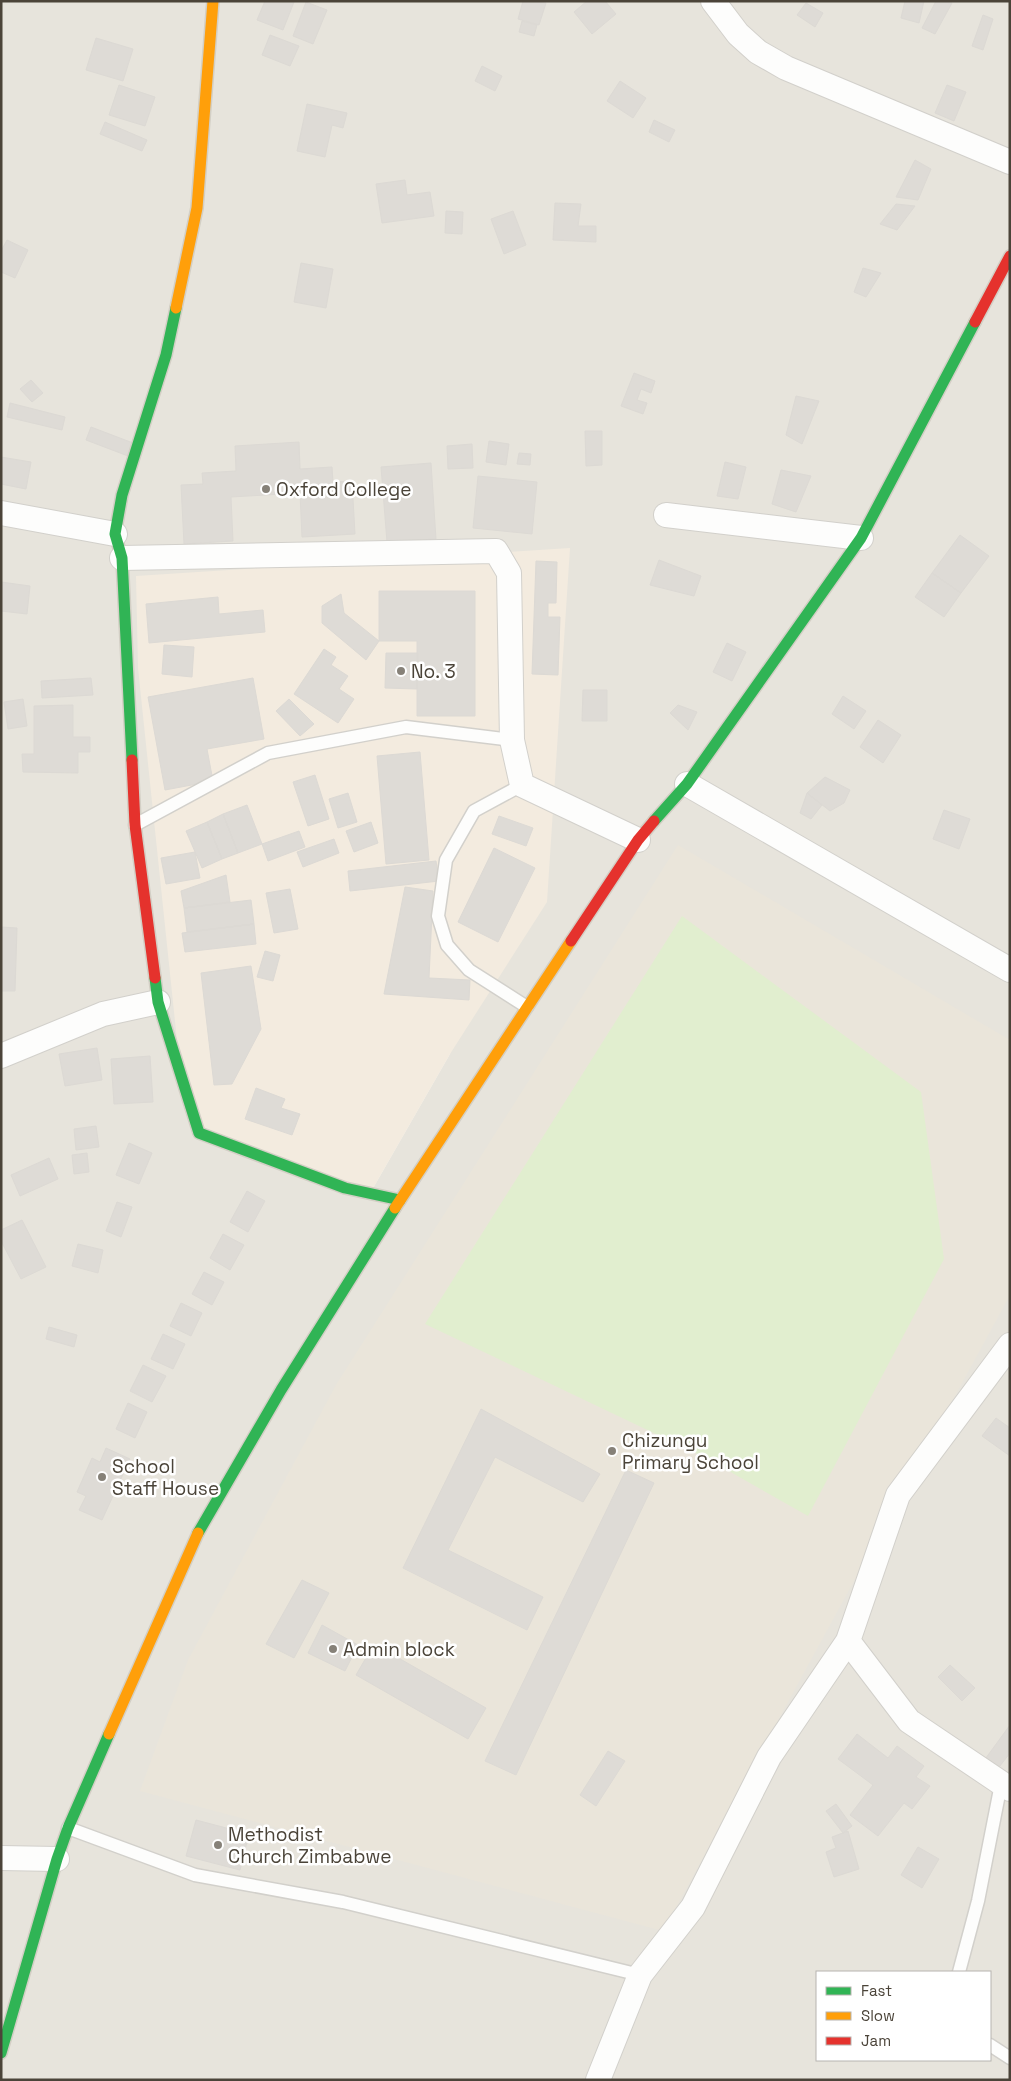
<svg xmlns="http://www.w3.org/2000/svg" width="1011" height="2081" viewBox="0 0 1011 2081" font-family="'Space Grotesk',sans-serif">
<style>
.residential{fill:#e7e4dc;fill-rule:evenodd}
.commercial{fill:#f3ebdf}
.education{fill:#eae5da}
.green{fill:#e1eecf}
.building{fill:#dedbd6;stroke:#dcd9d4}
.lines{fill:none;stroke-linecap:round;stroke-linejoin:round}
.lane-casing{stroke:#d2d0cb;stroke-width:15}
.street-casing{stroke:#d2d0cb;stroke-width:26}
.fast-casing{stroke:#d3cfc5;stroke-width:14}
.slow-casing{stroke:#d3cfc5;stroke-width:14}
.jam-casing{stroke:#d3cfc5;stroke-width:14}
.lane{stroke:#fdfdfc;stroke-width:12}
.street{stroke:#fdfdfc;stroke-width:24}
.fast{stroke:#30b455;stroke-width:11}
.slow{stroke:#ff9f0a;stroke-width:11}
.jam{stroke:#e5322d;stroke-width:11}
.poi-dot{fill:#868178;stroke:#fff;stroke-width:2}
.labels{text-anchor:middle;stroke-width:5;stroke-linejoin:round;paint-order:stroke}
.poi-label{font-size:19px;fill:#4b4439;stroke:#fff;text-anchor:start}
</style>
<rect width="100%" height="100%" fill="#f4f2ee"/>
<path class="residential" d="M 1,1 L 1010,1 L 1010,2080 L 1,2080 ZM 570,548 L 450,1054 L 372,1190 ZM 817,1972 L 990,1972 L 990,2060 L 817,2060 Z"/>
<path class="commercial" d="M 570,548 L 547,902 L 450,1054 L 372,1190 L 197,1137 L 182,1088 L 138,668 L 136,576 Z"/>
<path class="education" d="M 678,845 L 1010,1040 L 1010,1295 L 663,1931 L 140,1791 L 188,1660 L 336,1385 Z"/>
<path class="green" d="M 682,916 L 921,1092 L 944,1259 L 808,1516 L 704,1457 L 425,1324 Z"/>
<path class="building" d="M 265,1 L 294,2 L 283,30 L 257,20 Z
M 523,1 L 546,3 L 539,25 L 518,19 Z
M 587,1 L 605,1 L 616,14 L 592,34 L 574,12 Z
M 905,1 L 924,1 L 919,23 L 901,18 Z
M 936,1 L 952,3 L 935,34 L 922,28 Z
M 306,2 L 327,10 L 313,44 L 293,36 Z
M 806,3 L 823,13 L 815,27 L 797,15 Z
M 983,15 L 993,19 L 983,50 L 972,46 Z
M 522,21 L 537,25 L 534,36 L 519,32 Z
M 270,35 L 299,46 L 290,66 L 262,55 Z
M 96,38 L 133,49 L 123,81 L 86,70 Z
M 482,66 L 502,76 L 495,91 L 475,81 Z
M 620,81 L 646,98 L 633,118 L 607,101 Z
M 119,85 L 155,97 L 145,126 L 109,115 Z
M 947,85 L 966,92 L 954,121 L 935,113 Z
M 307,104 L 347,113 L 343,128 L 332,125 L 325,157 L 297,151 Z
M 654,120 L 675,130 L 669,142 L 649,132 Z
M 105,122 L 147,140 L 142,151 L 100,134 Z
M 915,160 L 931,169 L 918,200 L 896,197 Z
M 405,180 L 407,195 L 430,192 L 434,216 L 382,223 L 376,184 Z
M 555,203 L 581,204 L 578,226 L 596,226 L 596,242 L 553,240 Z
M 896,204 L 915,206 L 897,230 L 880,224 Z
M 446,211 L 463,212 L 462,234 L 445,233 Z
M 513,211 L 526,245 L 504,254 L 491,219 Z
M 7,240 L 28,250 L 15,278 L 1,272 L 1,251 Z
M 301,263 L 333,269 L 326,308 L 294,302 Z
M 863,268 L 881,273 L 866,297 L 854,292 Z
M 634,373 L 655,381 L 651,393 L 641,389 L 637,400 L 647,403 L 643,414 L 621,406 Z
M 31,380 L 43,393 L 32,402 L 20,389 Z
M 796,396 L 819,401 L 802,444 L 786,435 Z
M 10,403 L 65,417 L 62,430 L 7,417 Z
M 91,427 L 133,443 L 128,456 L 86,440 Z
M 585,431 L 602,431 L 602,465 L 586,466 Z
M 489,441 L 509,444 L 506,465 L 486,462 Z
M 299,442 L 300,469 L 332,467 L 333,482 L 352,481 L 355,534 L 302,537 L 300,493 L 231,497 L 233,541 L 184,544 L 181,485 L 203,484 L 202,473 L 236,471 L 235,446 Z
M 472,444 L 473,468 L 448,469 L 447,446 Z
M 519,453 L 531,454 L 530,465 L 517,464 Z
M 1,457 L 31,462 L 26,489 L 1,484 Z
M 725,462 L 746,467 L 738,499 L 717,496 Z
M 431,463 L 436,539 L 387,542 L 381,467 Z
M 781,470 L 811,476 L 796,512 L 772,504 Z
M 478,476 L 537,482 L 532,534 L 473,528 Z
M 960,535 L 989,556 L 961,593 L 932,573 Z
M 659,560 L 701,576 L 694,596 L 650,585 Z
M 536,561 L 557,562 L 556,603 L 548,603 L 548,617 L 560,617 L 558,675 L 532,674 Z
M 932,573 L 961,593 L 944,617 L 915,597 Z
M 1,582 L 30,586 L 27,614 L 1,611 Z
M 379,591 L 475,591 L 475,716 L 417,716 L 417,641 L 379,641 Z
M 341,594 L 344,613 L 379,641 L 366,660 L 322,623 L 322,606 Z
M 218,597 L 219,614 L 263,610 L 265,632 L 149,643 L 146,604 Z
M 727,643 L 746,652 L 732,681 L 713,672 Z
M 164,645 L 194,647 L 192,677 L 162,674 Z
M 324,649 L 336,657 L 331,665 L 348,676 L 339,689 L 354,699 L 338,723 L 294,694 Z
M 386,653 L 418,653 L 417,689 L 385,688 Z
M 91,678 L 93,695 L 42,698 L 41,681 Z
M 253,678 L 264,739 L 207,749 L 213,781 L 165,790 L 148,697 Z
M 583,690 L 607,690 L 607,721 L 582,721 Z
M 843,696 L 866,711 L 854,729 L 832,714 Z
M 23,699 L 27,726 L 8,729 L 4,702 Z
M 289,699 L 314,724 L 300,736 L 276,711 Z
M 73,705 L 73,737 L 90,737 L 90,752 L 78,752 L 78,773 L 23,772 L 22,754 L 34,754 L 34,706 Z
M 678,705 L 697,712 L 688,730 L 670,713 Z
M 878,720 L 901,735 L 883,763 L 860,747 Z
M 420,752 L 429,860 L 386,864 L 377,756 Z
M 315,775 L 329,819 L 308,826 L 293,782 Z
M 825,777 L 850,790 L 844,803 L 830,811 L 807,793 Z
M 348,793 L 357,822 L 338,828 L 329,799 Z
M 807,793 L 822,805 L 811,819 L 800,813 Z
M 247,805 L 262,844 L 238,853 L 223,814 Z
M 944,810 L 970,819 L 959,849 L 933,839 Z
M 223,814 L 238,853 L 222,859 L 207,822 Z
M 499,816 L 533,828 L 526,846 L 492,834 Z
M 207,822 L 222,859 L 202,868 L 186,831 Z
M 371,822 L 378,843 L 354,852 L 346,831 Z
M 299,831 L 305,847 L 268,861 L 262,844 Z
M 334,839 L 339,853 L 303,867 L 297,852 Z
M 494,848 L 535,868 L 498,942 L 458,922 Z
M 195,852 L 200,878 L 166,884 L 161,858 Z
M 436,861 L 439,881 L 350,891 L 348,871 Z
M 226,875 L 230,902 L 184,908 L 181,891 Z
M 405,887 L 433,891 L 429,978 L 470,980 L 469,1000 L 384,994 Z
M 290,889 L 298,929 L 274,933 L 266,893 Z
M 251,900 L 254,924 L 187,932 L 184,908 Z
M 254,924 L 256,944 L 185,952 L 182,933 Z
M 1,927 L 17,928 L 15,991 L 1,991 Z
M 265,951 L 280,955 L 273,981 L 257,977 Z
M 251,966 L 261,1029 L 232,1084 L 214,1085 L 201,973 Z
M 97,1048 L 102,1080 L 65,1086 L 59,1054 Z
M 150,1056 L 153,1102 L 114,1104 L 111,1059 Z
M 256,1088 L 285,1099 L 281,1108 L 300,1114 L 292,1135 L 245,1119 Z
M 96,1126 L 99,1147 L 76,1150 L 74,1129 Z
M 129,1143 L 152,1153 L 139,1184 L 116,1175 Z
M 87,1153 L 89,1172 L 74,1174 L 72,1155 Z
M 49,1158 L 58,1179 L 20,1196 L 11,1175 Z
M 247,1191 L 265,1201 L 248,1232 L 230,1222 Z
M 117,1202 L 132,1207 L 121,1237 L 106,1231 Z
M 22,1220 L 46,1267 L 21,1279 L 1,1241 L 1,1230 Z
M 223,1234 L 244,1245 L 230,1270 L 210,1258 Z
M 78,1244 L 103,1250 L 98,1273 L 72,1266 Z
M 204,1272 L 224,1282 L 212,1305 L 192,1294 Z
M 181,1303 L 202,1313 L 191,1336 L 170,1326 Z
M 49,1327 L 77,1335 L 74,1347 L 46,1339 Z
M 163,1334 L 185,1344 L 173,1369 L 151,1359 Z
M 143,1365 L 166,1376 L 152,1402 L 130,1391 Z
M 128,1403 L 147,1412 L 135,1438 L 116,1429 Z
M 481,1409 L 600,1474 L 583,1502 L 495,1457 L 448,1550 L 543,1597 L 527,1630 L 403,1568 Z
M 996,1418 L 1010,1428 L 1010,1456 L 982,1436 Z
M 106,1448 L 130,1459 L 102,1520 L 79,1510 L 86,1496 L 77,1492 L 92,1458 L 100,1462 Z
M 626,1470 L 654,1483 L 516,1775 L 485,1761 Z
M 302,1580 L 329,1593 L 294,1658 L 266,1644 Z
M 322,1625 L 358,1645 L 345,1671 L 308,1653 Z
M 374,1644 L 486,1708 L 468,1739 L 356,1675 Z
M 950,1665 L 975,1688 L 962,1701 L 938,1677 Z
M 1010,1725 L 1010,1753 L 996,1771 L 983,1762 Z
M 857,1734 L 888,1758 L 897,1746 L 924,1766 L 916,1777 L 930,1786 L 912,1809 L 904,1803 L 878,1836 L 850,1815 L 873,1785 L 838,1759 Z
M 608,1751 L 625,1761 L 596,1806 L 580,1795 Z
M 836,1804 L 852,1826 L 843,1833 L 826,1811 Z
M 196,1820 L 249,1834 L 240,1870 L 186,1856 Z
M 848,1831 L 859,1869 L 834,1877 L 826,1852 L 836,1848 L 832,1837 Z
M 918,1847 L 939,1859 L 922,1888 L 901,1875 Z"/>
<g class="lines">
<defs>
<path id="lane" d="M 522,785 L 474,811 L 446,860 L 438,916 L 447,945 L 469,970 L 527,1007
M 135,825 L 268,753 L 406,727 L 512,740
M 68,1828 L 195,1875 L 343,1902 L 640,1975
M 959,1972 L 978,1901 L 1001,1784
M 990,2045 L 1010,2058"/>
<path id="street" d="M 713,1 L 738,34 L 758,52 L 786,68 L 1010,162
M 1,513 L 115,534
M 666,515 L 861,538
M 122,558 L 496,551 L 509,573 L 512,740 L 522,785 L 638,840
M 687,784 L 1010,970
M 1,1056 L 103,1014 L 158,1002
M 1010,1345 L 898,1495 L 848,1641 L 909,1721 L 1010,1789
M 1,1858 L 57,1859
M 598,2080 L 640,1975 L 693,1907 L 769,1757 L 848,1641"/>
<path id="fast" d="M 132,760 L 122,558 L 115,534 L 122,495 L 166,355 L 176,308
M 654,821 L 687,784 L 861,538 L 975,322
M 155,978 L 158,1002 L 199,1133 L 345,1188 L 400,1200
M 198,1533 L 281,1390 L 395,1208
M 1,2053 L 57,1859 L 68,1828 L 109,1734"/>
<path id="slow" d="M 176,308 L 197,208 L 213,1
M 395,1208 L 571,941
M 109,1734 L 198,1533"/>
<path id="jam" d="M 975,322 L 1010,256
M 132,760 L 135,825 L 155,978
M 571,941 L 638,840 L 654,821"/>
</defs>
<use href="#lane" class="lane-casing"/>
<use href="#street" class="street-casing"/>
<use href="#fast" class="fast-casing"/>
<use href="#slow" class="slow-casing"/>
<use href="#jam" class="jam-casing"/>
<use href="#lane" class="lane"/>
<use href="#street" class="street"/>
<use href="#fast" class="fast"/>
<use href="#slow" class="slow"/>
<use href="#jam" class="jam"/>
</g>
<g class="poi-dot">
<circle cx="266" cy="489" r="5"/>
<circle cx="401" cy="671" r="5"/>
<circle cx="612" cy="1451" r="5"/>
<circle cx="102" cy="1477" r="5"/>
<circle cx="333" cy="1649" r="5"/>
<circle cx="218" cy="1845" r="5"/>
</g>
<g class="labels">
<g class="poi-label">
<text x="276" y="496">Oxford College</text>
<text x="411" y="678">No. 3</text>
<text x="622" y="1447">Chizungu<tspan x="622" dy="22">Primary School</tspan></text>
<text x="112" y="1473">School<tspan x="112" dy="22">Staff House</tspan></text>
<text x="343" y="1656">Admin block</text>
<text x="228" y="1841">Methodist<tspan x="228" dy="22">Church Zimbabwe</tspan></text>
</g>
</g>
<rect width="1011" height="2081" fill="none" stroke="#4b4439" stroke-width="5"/>
<rect x="816" y="1971" width="175" height="90" fill="#ffffff" stroke="#b7b4b0"/>
<rect x="826" y="1987" width="25" height="8" fill="#30b455" stroke="#b7b4b0"/>
<text x="861" y="1996" font-size="15" fill="#4b4439">Fast</text>
<rect x="826" y="2012" width="25" height="8" fill="#ff9f0a" stroke="#b7b4b0"/>
<text x="861" y="2021" font-size="15" fill="#4b4439">Slow</text>
<rect x="826" y="2037" width="25" height="8" fill="#e5322d" stroke="#b7b4b0"/>
<text x="861" y="2046" font-size="15" fill="#4b4439">Jam</text>
</svg>
